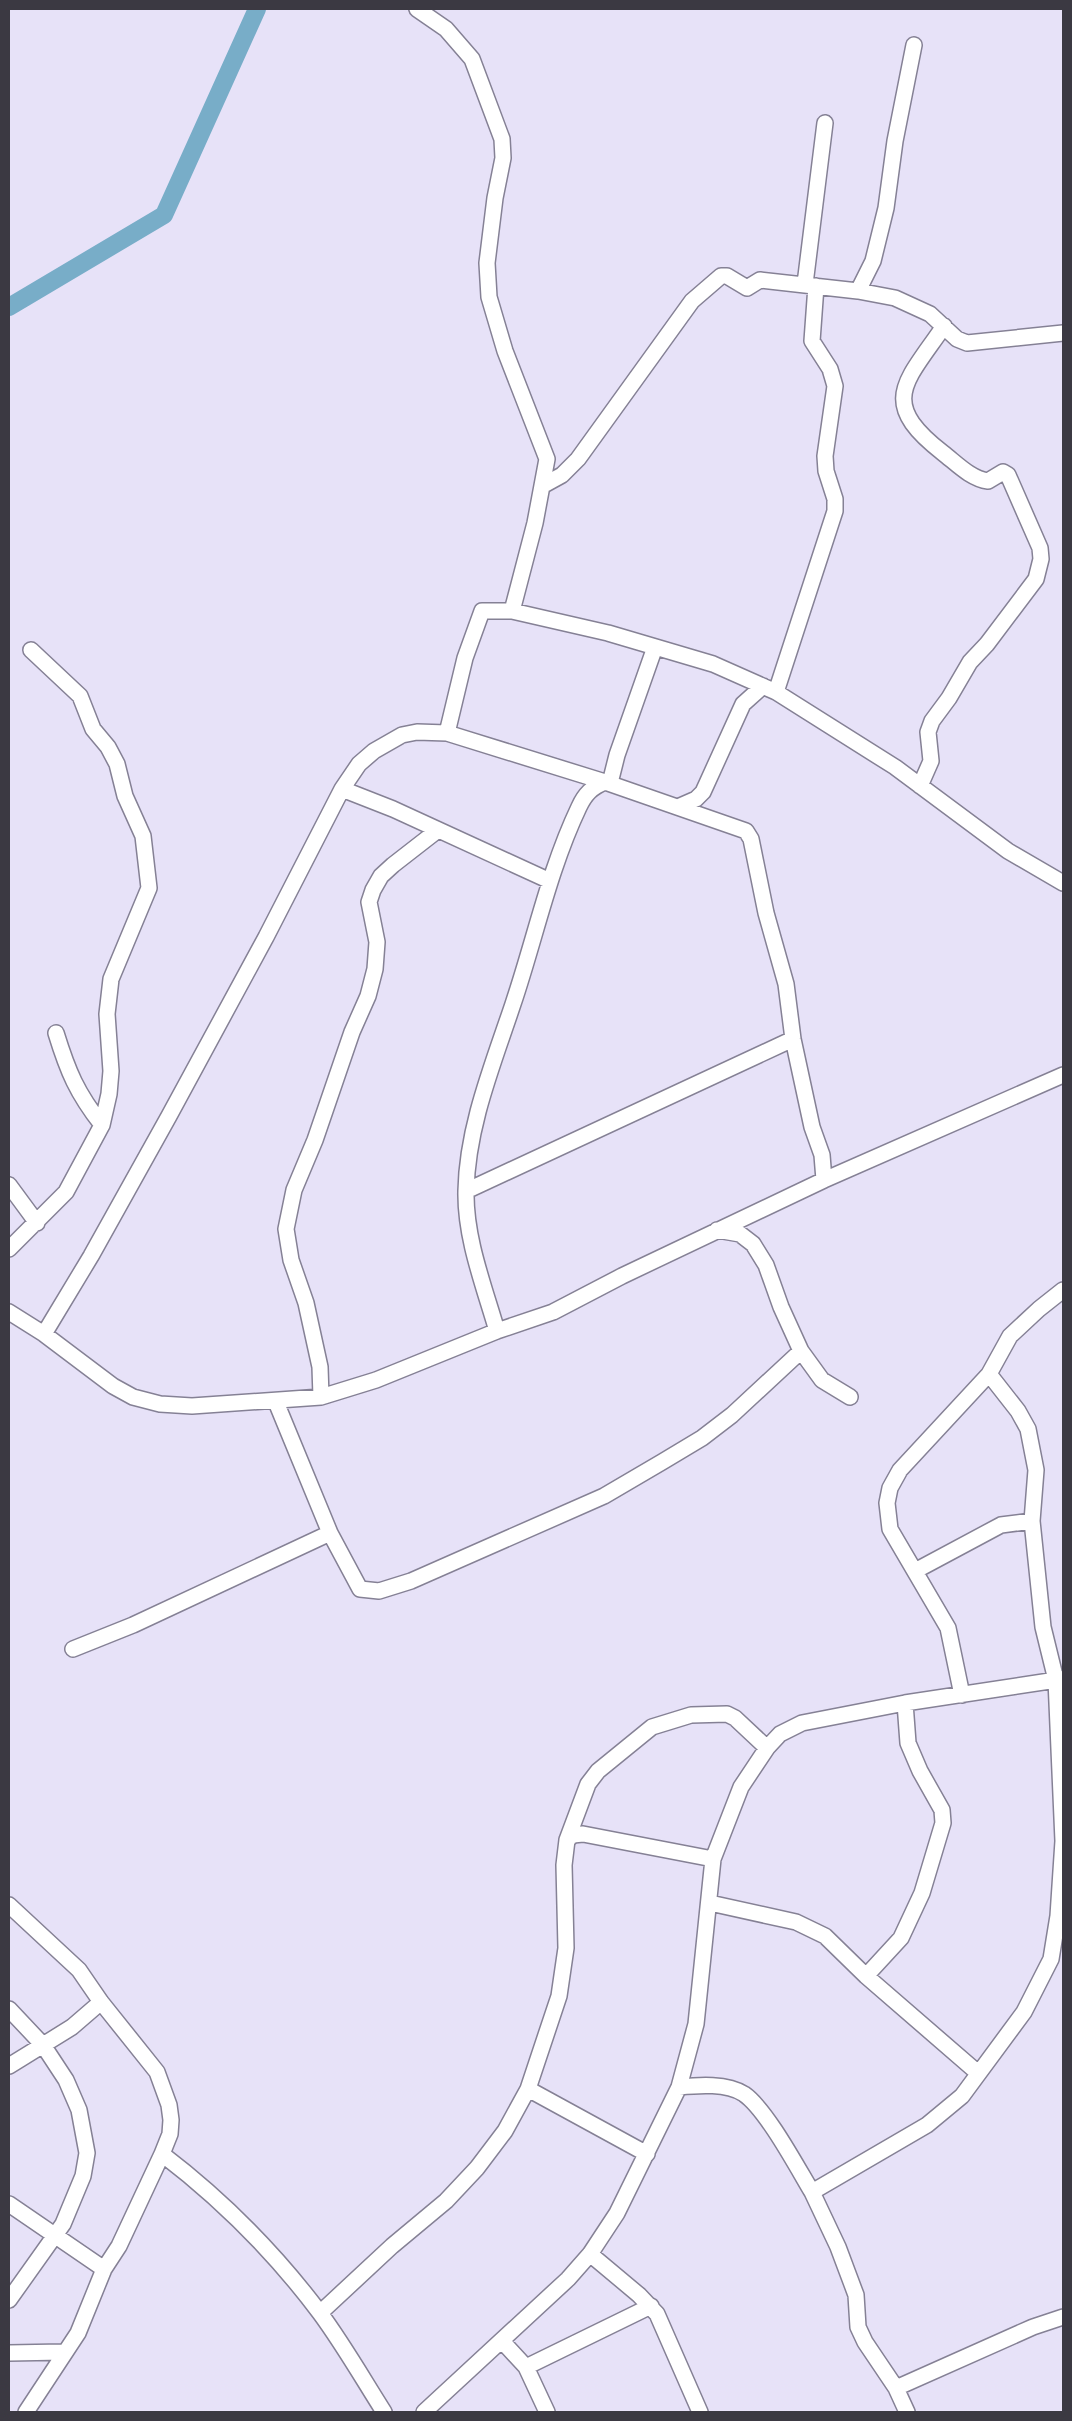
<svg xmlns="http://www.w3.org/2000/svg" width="1072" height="2421" viewBox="0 0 1072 2421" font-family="'Crimson Pro',serif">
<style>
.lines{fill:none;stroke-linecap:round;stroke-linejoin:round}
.river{stroke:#78adc8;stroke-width:18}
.minor-casing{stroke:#858195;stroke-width:18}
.minor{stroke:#fff;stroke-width:15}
</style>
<rect width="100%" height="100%" fill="#e7e2f8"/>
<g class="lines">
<path class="river" d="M 9,307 L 164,215 L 257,9"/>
<defs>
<path id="minor" d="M 417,9 L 446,29 L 472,59 L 502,139 L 503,158 L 495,198 L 487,263 L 489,297 L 505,351 L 547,459 L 535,523 L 512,611
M 805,284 L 825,123
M 858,291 L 873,261 L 886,208 L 895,141 L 914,45
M 542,486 L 562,475 L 578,459 L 692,301 L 721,276 L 727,276 L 747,288 L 760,280 L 858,291 L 895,298 L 930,314 L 957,339 L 967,343 L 1063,333
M 776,692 L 835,511 L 835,499 L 826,471 L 825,456 L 835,386 L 830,369 L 812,341 L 816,286
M 447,733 L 465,658 L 482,611 L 512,611 L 608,633 L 713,664 L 776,692 L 895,767 L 1008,851 L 1063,883
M 610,783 L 617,755 L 655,647
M 920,786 L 931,761 L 928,732 L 932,721 L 949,698 L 970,662 L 987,644 L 1036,579 L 1041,559 L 1040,548 L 1008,475 L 1003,472 L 988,481 C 971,479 956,463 943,453 C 877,402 906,382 944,326
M 342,789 L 393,809 L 550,881
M 680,806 L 696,799 L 703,792 L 743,704 L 763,686
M 56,1033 C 68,1072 77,1093 102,1125
M 9,1185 L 37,1223
M 466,1191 L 793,1039
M 717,1230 L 740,1234 L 753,1244 L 766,1265 L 781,1307 L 801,1351 L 822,1380 L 850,1397
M 9,1249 L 66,1192 L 102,1125 L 109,1094 L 111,1071 L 107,1014 L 111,979 L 149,888 L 143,836 L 125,796 L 117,764 L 108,747 L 93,729 L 80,696 L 31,650
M 9,1312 L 44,1334 L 113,1386 L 133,1397 L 160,1404 L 192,1406 L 321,1397 L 376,1380 L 497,1331 L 553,1312 L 622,1276 L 824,1180 L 1063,1075
M 497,1331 C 484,1286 465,1238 466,1191 C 467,1127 493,1064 513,1004 C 535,939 549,870 579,807 C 585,794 592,787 605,782
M 44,1334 L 91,1256 L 169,1116 L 266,937 L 342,789 L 359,764 L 374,751 L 402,735 L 417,732 L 447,733 L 605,782 L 746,831 L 751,839 L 766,913 L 786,984 L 793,1039 L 812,1127 L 822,1155 L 824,1180
M 321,1397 L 320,1367 L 306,1303 L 291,1260 L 286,1229 L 294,1190 L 315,1140 L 352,1032 L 368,996 L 375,969 L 377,942 L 369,902 L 373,890 L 381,876 L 393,865 L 438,830
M 330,1533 L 360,1589 L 379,1591 L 411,1581 L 604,1496 L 662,1462 L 702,1438 L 732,1415 L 801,1351
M 915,1571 L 1001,1525 L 1032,1521
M 73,1649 L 133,1625 L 330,1533 L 276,1402
M 962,1695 L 948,1628 L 890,1529 L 887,1503 L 890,1488 L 900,1470 L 989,1374 L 1010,1336 L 1039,1309 L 1063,1290
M 567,1840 L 588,1784 L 598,1771 L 652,1727 L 691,1715 L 727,1714 L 735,1718 L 767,1748
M 710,1903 L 796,1922 L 825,1936 L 866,1976 L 978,2073
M 9,1905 L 79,1970 L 101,2002 L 157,2072 L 169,2105 L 171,2120 L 170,2134 L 162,2154 C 221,2199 275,2253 320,2313 C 343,2344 363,2379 384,2412
M 866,1976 L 901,1938 L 922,1893 L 943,1823 L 942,1810 L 920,1771 L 908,1743 L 905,1703
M 9,2009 L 43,2045 L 66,2080 L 79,2110 L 87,2153 L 83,2176 L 63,2224 L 9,2300
M 9,2066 L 72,2027 L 101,2002
M 679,2087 C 699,2085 727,2083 744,2094 C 766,2109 797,2167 812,2192
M 528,2089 L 647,2154
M 9,2204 L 104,2269
M 590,2254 L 639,2295 L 657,2314 L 700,2412
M 320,2313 L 392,2246 L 446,2201 L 477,2168 L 505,2131 L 528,2089 L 559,1996 L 566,1948 L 564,1865 L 567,1840 L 573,1835 L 583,1834 L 713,1859
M 502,2341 L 526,2367 L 547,2412
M 9,2353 L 63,2352
M 526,2367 L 651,2306
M 896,2388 L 1033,2327 L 1063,2317
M 26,2412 L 78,2333 L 104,2269 L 119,2246 L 162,2154
M 424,2412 L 568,2279 L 590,2254 L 617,2213 L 679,2087 L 696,2024 L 713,1859 L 741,1787 L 767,1748 L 780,1734 L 802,1723 L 905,1703 L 1063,1679
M 907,2412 L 896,2388 L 865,2342 L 858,2327 L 856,2295 L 838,2247 L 812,2192 L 927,2125 L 962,2096 L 1024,2012 L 1051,1959 L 1058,1916 L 1063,1841 L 1056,1680 L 1043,1627 L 1032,1521 L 1036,1470 L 1028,1429 L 1018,1411 L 989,1374"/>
</defs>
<use href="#minor" class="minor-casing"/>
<use href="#minor" class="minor"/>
</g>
<rect width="1072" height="2421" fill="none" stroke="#3b3942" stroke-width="20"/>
</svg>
